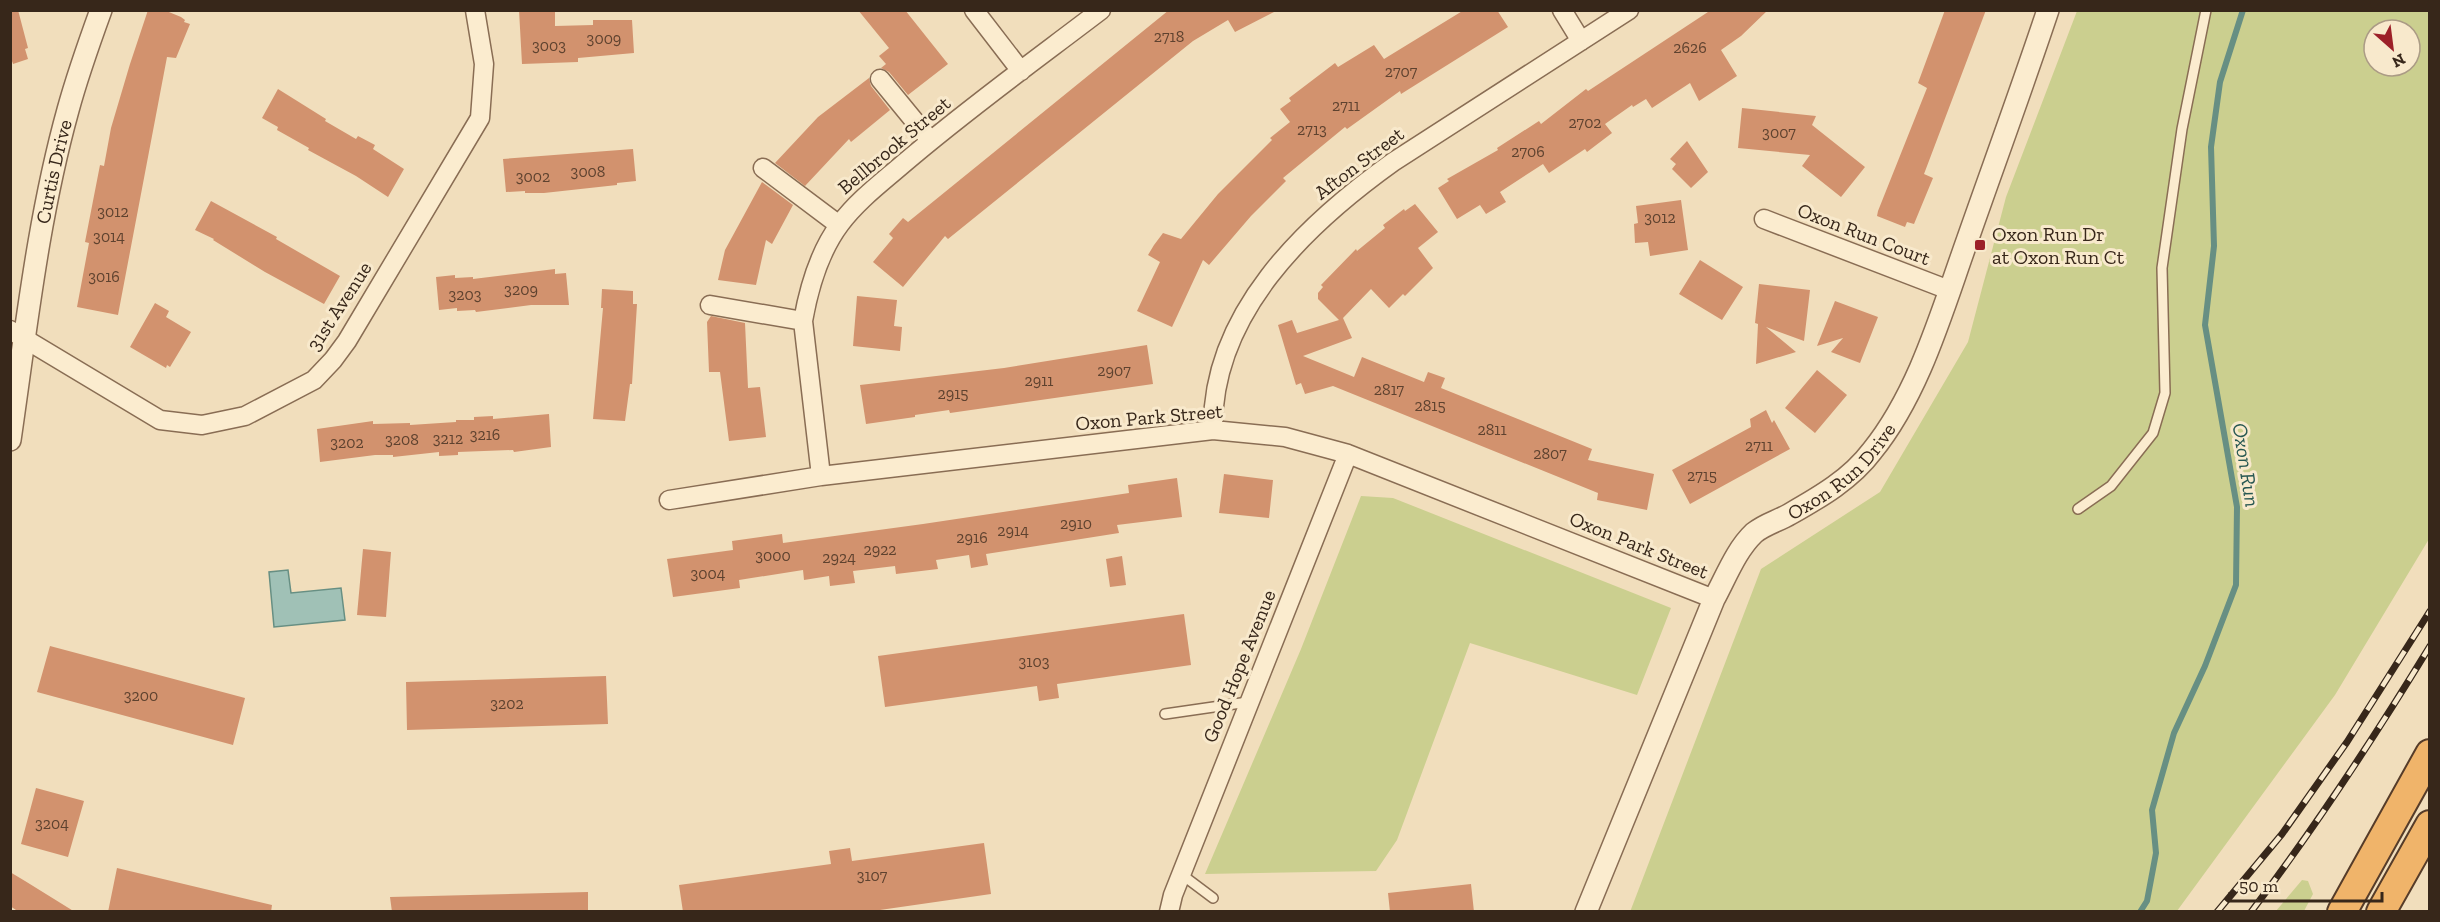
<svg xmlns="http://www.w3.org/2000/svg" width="2440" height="922" viewBox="0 0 2440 922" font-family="'Zilla Slab',serif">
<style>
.green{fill:#cbcf8f;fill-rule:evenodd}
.water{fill:#a0c1b6;stroke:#678f83;stroke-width:1.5}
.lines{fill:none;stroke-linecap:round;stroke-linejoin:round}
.stream{stroke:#678f83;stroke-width:6}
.building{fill:#d2926e}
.service-casing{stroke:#896d54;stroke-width:12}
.minor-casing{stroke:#896d54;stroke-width:21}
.tertiary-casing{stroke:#896d54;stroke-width:24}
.trunk-casing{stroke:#563c29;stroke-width:32}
.service{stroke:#fbeccf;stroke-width:9}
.minor{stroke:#fbeccf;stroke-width:18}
.tertiary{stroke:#fbeccf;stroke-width:21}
.trunk{stroke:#f0b46a;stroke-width:28}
.rail-casing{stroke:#37271a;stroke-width:7}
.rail{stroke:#f8e9cc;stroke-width:4.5;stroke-dasharray:14;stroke-linecap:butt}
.poi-dot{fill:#9c2028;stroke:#f8e9cc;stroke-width:2}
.labels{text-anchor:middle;stroke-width:6;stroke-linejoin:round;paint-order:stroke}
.number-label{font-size:16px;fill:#5e422f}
.street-label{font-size:20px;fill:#37271a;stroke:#f8e9cc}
.poi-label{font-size:20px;fill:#37271a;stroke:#f8e9cc;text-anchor:start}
.water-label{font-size:21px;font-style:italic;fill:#285852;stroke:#f8e9cc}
</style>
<rect width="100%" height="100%" fill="#f1debc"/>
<path class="green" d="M 2077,11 L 2429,11 L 2429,539 L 2335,695 L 2177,911 L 1630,912 L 1761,569 L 1880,492 L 1968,342 L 2006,197 ZM 2374,30 L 2410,30 L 2410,66 L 2374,66 Z
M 1361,496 L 1393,498 L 1671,608 L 1637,695 L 1470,643 L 1397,840 L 1376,871 L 1205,874 L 1301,649 Z
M 2302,880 L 2308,881 L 2313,894 L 2304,911 L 2276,911 Z"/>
<path class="water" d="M 288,570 L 291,593 L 341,588 L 345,620 L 274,627 L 269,572 Z"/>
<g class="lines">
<path class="stream" d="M 2140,912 L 2147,901 L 2156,853 L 2152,810 L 2174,733 L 2205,666 L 2236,585 L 2237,507 L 2205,325 L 2214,246 L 2211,147 L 2220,82 L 2243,10"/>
</g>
<path class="building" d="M 10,10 L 18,10 L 28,48 L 25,49 L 28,59 L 13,64 L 10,55 Z
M 148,10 L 164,10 L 181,17 L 185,20 L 184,22 L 190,24 L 176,58 L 167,57 L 118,315 L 77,307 L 89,243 L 85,242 L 100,165 L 104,166 L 111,128 L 130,64 Z
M 519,10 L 555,10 L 555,26 L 593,25 L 593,20 L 632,20 L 634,53 L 578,58 L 578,62 L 522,64 Z
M 858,10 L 905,10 L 948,64 L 908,95 L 889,72 L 881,68 L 886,64 L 879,56 L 889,48 Z
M 1169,10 L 1276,11 L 1235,32 L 1228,20 L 1193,41 L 948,239 L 945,236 L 903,287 L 873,262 L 893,238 L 889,234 L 903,218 L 908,222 Z
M 1464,10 L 1497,10 L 1508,27 L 1401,94 L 1400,91 L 1347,129 L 1345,127 L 1283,178 L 1286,181 L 1251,216 L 1209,265 L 1203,260 L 1172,327 L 1137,311 L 1160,262 L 1148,255 L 1154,245 L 1163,233 L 1181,239 L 1218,194 L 1272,140 L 1270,138 L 1290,122 L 1280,109 L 1291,101 L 1289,98 L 1335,63 L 1338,67 L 1374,45 L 1384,59 Z
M 1711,10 L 1768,10 L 1741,36 L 1721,50 L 1737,76 L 1699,101 L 1690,83 L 1652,108 L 1646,99 L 1633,107 L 1632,105 L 1605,124 L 1612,133 L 1587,152 L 1585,149 L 1549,173 L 1543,164 L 1500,192 L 1506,202 L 1486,214 L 1480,205 L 1457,219 L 1438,188 L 1449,181 L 1447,179 L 1498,150 L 1497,148 L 1539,121 L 1541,124 L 1586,89 L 1588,91 Z
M 1945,10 L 1986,10 L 1924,174 L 1933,178 L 1914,224 L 1907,222 L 1905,227 L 1877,216 L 1878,211 L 1927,88 L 1918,83 Z
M 869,78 L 871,86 L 890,110 L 851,142 L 849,139 L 805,186 L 775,163 L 818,117 Z
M 278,89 L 326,119 L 325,121 L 356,139 L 358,136 L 375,145 L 373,149 L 404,169 L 388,197 L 356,176 L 308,150 L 309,148 L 277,130 L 278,127 L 262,118 Z
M 1742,108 L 1816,116 L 1812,125 L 1865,167 L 1841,197 L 1802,166 L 1810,155 L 1738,148 Z
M 1687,141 L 1708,172 L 1691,188 L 1672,169 L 1676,164 L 1670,159 Z
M 633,149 L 636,181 L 617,183 L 617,185 L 544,193 L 525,193 L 525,191 L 506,192 L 503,159 Z
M 762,182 L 793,205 L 772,244 L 766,240 L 756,285 L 718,280 L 725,250 Z
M 1681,200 L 1688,250 L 1650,256 L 1648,242 L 1635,243 L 1634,224 L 1638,223 L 1636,206 Z
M 211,201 L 277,237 L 276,239 L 340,276 L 324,304 L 265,272 L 213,240 L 214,239 L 195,230 Z
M 1415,204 L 1438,232 L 1418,248 L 1433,268 L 1405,296 L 1403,294 L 1389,308 L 1371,289 L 1343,318 L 1352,338 L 1303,356 L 1354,377 L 1362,357 L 1424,382 L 1428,372 L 1445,378 L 1441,388 L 1592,449 L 1588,460 L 1654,474 L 1647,510 L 1597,500 L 1598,493 L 1333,386 L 1305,394 L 1301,383 L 1296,385 L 1278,325 L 1292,320 L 1297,333 L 1339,320 L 1318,299 L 1318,293 L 1323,287 L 1321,285 L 1356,249 L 1357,251 L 1385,228 L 1383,225 L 1404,209 L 1405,211 Z
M 1700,260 L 1743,287 L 1722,320 L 1679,294 Z
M 555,269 L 555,274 L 566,273 L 569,305 L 531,305 L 476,312 L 475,310 L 457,311 L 457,308 L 439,310 L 436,277 L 455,275 L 455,278 L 473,277 L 473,279 Z
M 1759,284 L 1810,290 L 1804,341 L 1766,327 L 1796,352 L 1756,364 L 1758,324 L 1755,323 Z
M 602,289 L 633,291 L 633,304 L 637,304 L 632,384 L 630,384 L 625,421 L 593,419 L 603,308 L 601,308 Z
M 857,296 L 897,300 L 894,326 L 902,327 L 900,351 L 853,346 Z
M 1835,301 L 1878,317 L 1860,363 L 1831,352 L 1843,338 L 1817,346 Z
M 155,303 L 169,311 L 166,317 L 191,332 L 170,367 L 167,365 L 166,368 L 130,347 Z
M 711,316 L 745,323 L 748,388 L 760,387 L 766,437 L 729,441 L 720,372 L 709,372 L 707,322 Z
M 1147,345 L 1153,384 L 950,413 L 949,410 L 915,415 L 915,417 L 866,424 L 860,385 L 1004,368 Z
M 1817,370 L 1847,395 L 1815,433 L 1785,408 Z
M 1766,410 L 1772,423 L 1774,420 L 1790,449 L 1690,504 L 1672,470 L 1751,427 L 1750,419 Z
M 549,414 L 551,447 L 514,452 L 513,450 L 458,452 L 458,455 L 439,456 L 439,452 L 393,457 L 393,455 L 375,455 L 320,462 L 317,429 L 373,421 L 373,424 L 410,423 L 410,425 L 456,422 L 456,420 L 474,420 L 474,417 L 493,416 L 493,419 Z
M 1224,474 L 1273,480 L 1269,518 L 1219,513 Z
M 1177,478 L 1182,517 L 1117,525 L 1119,533 L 986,554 L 988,565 L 971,568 L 969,555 L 936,560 L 938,569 L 896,574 L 895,566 L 853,571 L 855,583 L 830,586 L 829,576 L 804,580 L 803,570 L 739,580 L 740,588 L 673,597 L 667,559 L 733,550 L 732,541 L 782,534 L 783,543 L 923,524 L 1129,493 L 1128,485 Z
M 363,549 L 391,552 L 386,617 L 357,615 Z
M 1122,556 L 1126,585 L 1110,587 L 1106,559 Z
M 1184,614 L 1191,665 L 1057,684 L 1059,698 L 1039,701 L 1037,686 L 885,707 L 878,656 Z
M 50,646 L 245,698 L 233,745 L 37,692 Z
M 606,676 L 608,724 L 407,730 L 406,682 Z
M 36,788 L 84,801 L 68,857 L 21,844 Z
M 984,843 L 991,894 L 866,912 L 683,912 L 679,885 L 831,864 L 829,851 L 850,848 L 852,861 Z
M 117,868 L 272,905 L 271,912 L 108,912 Z
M 10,872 L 25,881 L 75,912 L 19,912 L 10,906 Z
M 1471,884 L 1474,912 L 1390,912 L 1388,893 Z
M 588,892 L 588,912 L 392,912 L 390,897 Z"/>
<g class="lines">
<defs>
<path id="service" d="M 2078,509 L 2111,486 L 2153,433 L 2165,393 L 2162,268 L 2182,129 L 2206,10
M 1165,714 L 1248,702
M 1181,874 L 1213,898"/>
<path id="minor" d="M 974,10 L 1021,71
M 1562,10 L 1581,41
M 880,79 L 930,140
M 763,168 L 839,225
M 1764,219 L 1949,290
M 710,305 L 803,321
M 10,330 L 160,420 L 202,425 L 245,416 L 314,380 L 333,360 L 347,341 L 480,118 L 484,64 L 475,10
M 1213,430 C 1211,314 1305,225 1393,162 L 1629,10
M 821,476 L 803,321 C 809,287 819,252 840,224 C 857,201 881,183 903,164 C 966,110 1034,61 1101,10
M 669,500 L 821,476 L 1213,430 L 1285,437 L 1348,454 L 1714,599
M 1169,912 L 1173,895 L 1348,454"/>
<g id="tertiary">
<path id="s1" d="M 10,440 C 26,330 38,218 68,110 C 77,77 89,43 101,10"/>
<path id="s2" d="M 1586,912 L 1714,599 C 1726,577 1736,550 1754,533 C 1765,524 1778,521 1790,514 C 1820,497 1851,479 1872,451 C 1919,393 1942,311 1967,241 C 1994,164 2022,88 2048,10"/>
</g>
<path id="trunk" d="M 2342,912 L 2430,754
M 2381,912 L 2430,825"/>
</defs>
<use href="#service" class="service-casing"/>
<use href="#minor" class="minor-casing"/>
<use href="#tertiary" class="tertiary-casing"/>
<use href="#trunk" class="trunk-casing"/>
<use href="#service" class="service"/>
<use href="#minor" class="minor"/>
<use href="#tertiary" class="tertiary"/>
<use href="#trunk" class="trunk"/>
<defs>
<path id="rail" d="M 2217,912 L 2282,834 L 2347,742 L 2430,611
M 2251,912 C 2316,826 2374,738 2430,646"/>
</defs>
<use href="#rail" class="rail-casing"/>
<use href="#rail" class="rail"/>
</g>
<rect class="poi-dot" x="1974" y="239" width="12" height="12" rx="3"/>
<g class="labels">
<g class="number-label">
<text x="1169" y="42">2718</text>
<text x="604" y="44">3009</text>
<text x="549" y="51">3003</text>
<text x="1690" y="53">2626</text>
<text x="1401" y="77">2707</text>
<text x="1346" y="111">2711</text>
<text x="1585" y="128">2702</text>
<text x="1312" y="135">2713</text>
<text x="1779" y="138">3007</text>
<text x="1528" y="157">2706</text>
<text x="588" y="177">3008</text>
<text x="533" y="182">3002</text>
<text x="113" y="217">3012</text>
<text x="1660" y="223">3012</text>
<text x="109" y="242">3014</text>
<text x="104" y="282">3016</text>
<text x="521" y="295">3209</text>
<text x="465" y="300">3203</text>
<text x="1114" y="376">2907</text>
<text x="1039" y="386">2911</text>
<text x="1389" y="395">2817</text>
<text x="953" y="399">2915</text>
<text x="1430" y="411">2815</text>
<text x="1492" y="435">2811</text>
<text x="485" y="440">3216</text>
<text x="448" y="444">3212</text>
<text x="402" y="445">3208</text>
<text x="347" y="448">3202</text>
<text x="1759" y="451">2711</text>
<text x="1550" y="459">2807</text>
<text x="1702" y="481">2715</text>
<text x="1076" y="529">2910</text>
<text x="1013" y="536">2914</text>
<text x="972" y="543">2916</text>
<text x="880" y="555">2922</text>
<text x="773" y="561">3000</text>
<text x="839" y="563">2924</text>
<text x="708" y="579">3004</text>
<text x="1034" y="667">3103</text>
<text x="141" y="701">3200</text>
<text x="507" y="709">3202</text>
<text x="52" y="829">3204</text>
<text x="872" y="881">3107</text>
</g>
<g class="street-label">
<text transform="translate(894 145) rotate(-40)" y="7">Bellbrook Street</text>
<text transform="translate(1359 163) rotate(-37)" y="7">Afton Street</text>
<text dy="7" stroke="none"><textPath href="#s1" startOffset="272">Curtis Drive</textPath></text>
<text transform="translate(1864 234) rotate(21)" y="7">Oxon Run Court</text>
<text transform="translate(339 306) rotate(-57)" y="7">31st Avenue</text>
<text transform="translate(1149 417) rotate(-5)" y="7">Oxon Park Street</text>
<text dy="7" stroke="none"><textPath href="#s2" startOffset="524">Oxon Run Drive</textPath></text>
<text transform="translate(1639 545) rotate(22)" y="7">Oxon Park Street</text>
<text transform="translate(1239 666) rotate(-68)" y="7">Good Hope Avenue</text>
</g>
<g class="poi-label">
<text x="1992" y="241">Oxon Run Dr<tspan x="1992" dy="23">at Oxon Run Ct</tspan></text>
</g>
<g class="water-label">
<text transform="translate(2246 465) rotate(81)" y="7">Oxon Run</text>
</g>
</g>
<rect width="2440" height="922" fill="none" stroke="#37271a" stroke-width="24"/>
<g transform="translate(2392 48) rotate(152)"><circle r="28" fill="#f8e9cc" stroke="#ab9b85" stroke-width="1.5"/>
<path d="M0-4.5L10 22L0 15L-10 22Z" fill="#9c2028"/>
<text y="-9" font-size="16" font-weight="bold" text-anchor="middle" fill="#37271a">N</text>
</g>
<path d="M2230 892v9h152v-9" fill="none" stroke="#37271a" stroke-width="3"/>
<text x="2239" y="892" font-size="18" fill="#37271a" stroke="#f8e9cc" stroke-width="4.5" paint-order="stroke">50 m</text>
</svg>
